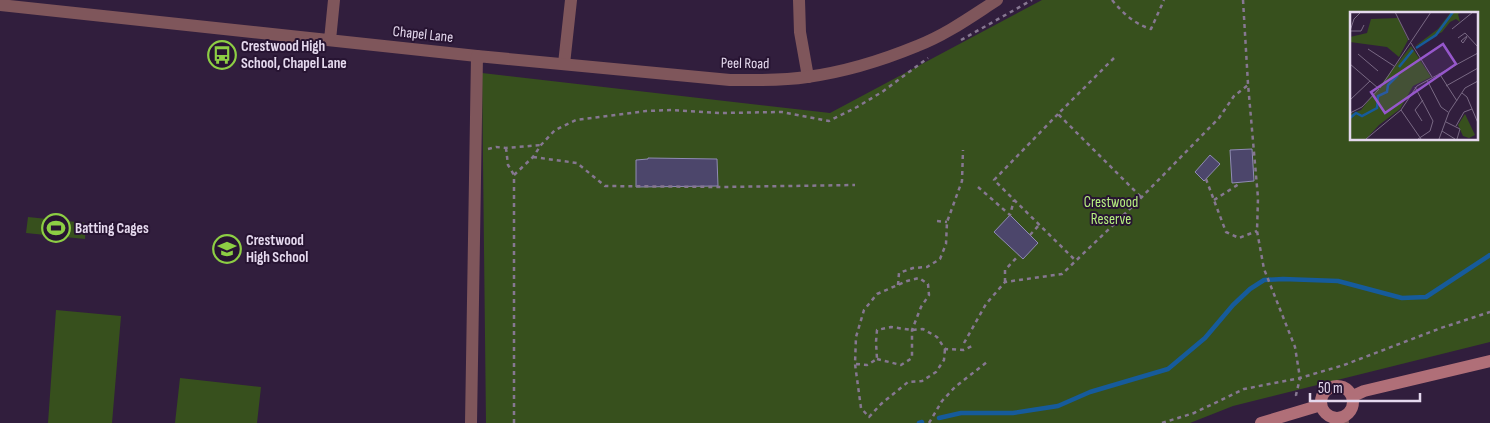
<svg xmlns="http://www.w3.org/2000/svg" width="1490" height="423" viewBox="0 0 1490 423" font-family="'Sofia Sans Condensed',sans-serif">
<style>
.green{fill:#37501d;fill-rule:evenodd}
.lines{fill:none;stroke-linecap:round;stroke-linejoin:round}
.stream{stroke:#165b9b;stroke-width:4.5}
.building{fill:#4c466b;stroke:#908bb4}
.path{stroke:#867791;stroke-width:2.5;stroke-dasharray:4 4;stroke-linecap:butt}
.minor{stroke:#7f565b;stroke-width:12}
.tertiary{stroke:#7f565b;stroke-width:12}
.secondary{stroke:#b06f78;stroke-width:12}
.labels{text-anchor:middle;stroke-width:4;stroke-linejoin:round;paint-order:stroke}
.street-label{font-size:15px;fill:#e5d9ee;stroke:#271432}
.poi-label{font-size:15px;font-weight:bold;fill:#e5d9ee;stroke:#271432;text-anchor:start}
.park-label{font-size:15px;fill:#b7f081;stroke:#271432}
.inset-river{fill:none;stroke:#165b9b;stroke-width:2.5}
.inset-road{fill:none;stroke:#796984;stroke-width:1}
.view{fill:#9657cb;fill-opacity:0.15;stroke:#9657cb;stroke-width:2.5}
.inset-edge{fill:none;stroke:#e5d9ee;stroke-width:2.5}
</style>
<rect width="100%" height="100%" fill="#311e3d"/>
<path class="green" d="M 1042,0 L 1490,0 L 1490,342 L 1233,406 L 1190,423 L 486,423 L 482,73 L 830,113 ZM 1351,14 L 1476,14 L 1476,139 L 1351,139 Z
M 28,217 L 86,223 L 85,239 L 26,233 Z
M 56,310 L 121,316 L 112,423 L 48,423 Z
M 180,378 L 261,387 L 257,423 L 175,423 Z"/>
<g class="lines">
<path class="stream" d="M 939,418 L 961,413 L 1013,413 L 1058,406 L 1090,392 L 1168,369 L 1205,338 L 1233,305 L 1250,289 L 1264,280 L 1283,279 L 1338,281 L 1402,298 L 1426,297 L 1490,255
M 919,423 L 922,422"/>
</g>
<path class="building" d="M 1252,149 L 1254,181 L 1232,183 L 1230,150 Z
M 1210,155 L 1220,164 L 1204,181 L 1195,172 Z
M 648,158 L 717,159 L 718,186 L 636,187 L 636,160 L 648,159 Z
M 1010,215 L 1038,243 L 1023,259 L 994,232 Z"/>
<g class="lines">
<path class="path" d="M 1112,0 C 1123,13 1134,24 1151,29 L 1164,0
M 1243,0 L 1248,84 L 1258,198 L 1257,231 L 1264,269 L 1295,347 L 1300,378 L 1296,395 L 1297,398
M 961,40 L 1032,0
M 1114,58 L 1058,114 L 1141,197
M 1058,114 L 994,180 L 1076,261
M 506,148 L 508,165 L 514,175
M 488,149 L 496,147 L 506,148 L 541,145
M 533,157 L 577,163 L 605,186 L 722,187 L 855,185
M 1206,179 L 1226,232 L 1239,238 L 1257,231
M 978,187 L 1010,215 L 1014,200
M 1214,200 L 1239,184
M 937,221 L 947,222
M 1030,235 L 1039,225
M 1005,282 L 1005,270 L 1019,255
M 898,285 L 899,273 L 913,268 L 927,267 L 940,259 L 946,244 L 947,222 L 962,181 L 963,150
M 964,343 L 986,304 L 1005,282 L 1062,274 L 1133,206 L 1219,118 L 1234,96 L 1248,85
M 877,359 L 901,365 L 912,358 L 912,330 L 921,307 L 929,295 L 928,284 L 919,278 L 907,281 L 877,294 L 864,310 L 856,337 L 855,364 L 861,408 L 869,417 L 881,404 L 908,382 L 922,381 L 936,372 L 944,360 L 945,349
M 856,364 L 867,365 L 877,359 L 876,342 L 877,330 L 891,327 L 912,330 L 923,329 L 937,337 L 945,349 L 964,350 L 972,346
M 514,423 L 514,175 L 533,157 L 541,145 L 555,130 L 576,120 L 646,111 L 672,110 L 720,113 L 782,112 L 829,121 L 857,107 L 882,92 L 928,58
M 929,423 L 942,401 L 955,387 L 987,362
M 1162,423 L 1194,413 L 1244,389 L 1300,378 L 1344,365 L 1441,328 L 1490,312"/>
<path class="minor" d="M 799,0 L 800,32 L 808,77
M 0,5 L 477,56
M 330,40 L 334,0
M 564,64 L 571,0"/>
<path class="tertiary" d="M 1341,418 L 1343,423
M 471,423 L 477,56 L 730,80 C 756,80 781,81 807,77 C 844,72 883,60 917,46 C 946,35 972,16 997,0"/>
<path class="secondary" d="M1321 402a16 16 0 1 1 32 0a16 16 0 1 1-32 0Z
M 1353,396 L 1364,391 L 1490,361
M 1261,423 L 1321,405"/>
</g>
<defs>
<symbol id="bus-ring" viewBox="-11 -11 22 22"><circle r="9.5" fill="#271432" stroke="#8dce44" stroke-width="1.5"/><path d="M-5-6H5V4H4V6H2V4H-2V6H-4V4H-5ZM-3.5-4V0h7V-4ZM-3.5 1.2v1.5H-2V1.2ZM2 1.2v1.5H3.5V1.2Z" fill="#8dce44"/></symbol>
<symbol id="stadium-ring" viewBox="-11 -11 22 22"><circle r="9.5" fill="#271432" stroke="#8dce44" stroke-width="1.5"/><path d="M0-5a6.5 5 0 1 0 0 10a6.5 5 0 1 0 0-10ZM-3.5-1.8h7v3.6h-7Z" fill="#8dce44"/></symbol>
<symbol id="school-ring" viewBox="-11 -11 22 22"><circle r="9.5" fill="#271432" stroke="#8dce44" stroke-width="1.5"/><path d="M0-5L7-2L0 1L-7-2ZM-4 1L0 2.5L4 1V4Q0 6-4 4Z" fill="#8dce44"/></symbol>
</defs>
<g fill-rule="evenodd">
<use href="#bus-ring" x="206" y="39" width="32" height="32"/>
<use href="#stadium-ring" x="40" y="212" width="32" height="32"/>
<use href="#school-ring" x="211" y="233" width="32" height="32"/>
</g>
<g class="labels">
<g class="street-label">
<text transform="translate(423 34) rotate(6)" y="5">Chapel Lane</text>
<text transform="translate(745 63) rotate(1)" y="5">Peel Road</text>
</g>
<g class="poi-label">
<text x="241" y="51">Crestwood High<tspan x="241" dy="17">School, Chapel Lane</tspan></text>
<text x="75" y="233">Batting Cages</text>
<text x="246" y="245">Crestwood<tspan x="246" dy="17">High School</tspan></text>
</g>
<g class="park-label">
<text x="1111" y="207">Crestwood<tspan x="1111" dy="17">Reserve</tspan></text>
</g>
</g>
<g transform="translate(1350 12)">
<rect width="128" height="128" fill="#311e3d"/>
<path d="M 101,0 L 112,0 L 108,2 L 110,10 L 106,7 L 100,10 L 92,20 L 64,35 L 88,17 ZM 48,6 L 58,28 L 49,45 L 37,35 L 0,30 L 0,25 L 17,21 L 21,7 ZM 61,34 L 81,65 L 63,74 L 50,97 L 29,113 L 16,127 L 0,127 L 0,102 L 11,98 ZM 115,102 L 125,123 L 119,126 L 113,124 L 108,113 Z" fill="#37501d"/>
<path class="inset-river" d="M 66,36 L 86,23 L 103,0M 49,55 L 63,38M 0,106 L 6,101 L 12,104 L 27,96 L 28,84 L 37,80 L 38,73 L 48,63"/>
<path class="inset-road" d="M 45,0 L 59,28M 102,17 L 123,0M 0,19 L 4,7 L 11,0M 0,19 L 11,19 L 14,13M 117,24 L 111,29 L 113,31 L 117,25M 108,26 L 115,21 L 128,35M 61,31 L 82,65M 18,37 L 44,54M 8,42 L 28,59M 0,52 L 28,76M 89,61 L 107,89M 77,68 L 91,95 L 98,100M 96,74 L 128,56M 65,75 L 83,109 L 80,119 L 68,127M 30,76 L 81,0M 112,81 L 117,85 L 128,111M 0,88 L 20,69M 51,98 L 71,127M 0,101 L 12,95 L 29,77M 72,109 L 65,98 L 73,88M 96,110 L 110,117 L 107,127M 106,114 L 114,100 L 122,97M 92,119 L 105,127M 16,127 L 51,98 L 67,74 L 128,41M 89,127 L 99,100 L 115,76 L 128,69"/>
<path class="view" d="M 93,32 L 106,52 L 35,101 L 21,80 Z"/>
<rect width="128" height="128" class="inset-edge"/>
</g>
<path d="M1310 393v8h110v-8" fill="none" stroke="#e5d9ee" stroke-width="2.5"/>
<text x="1318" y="393" font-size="15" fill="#e5d9ee" stroke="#271432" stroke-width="4" paint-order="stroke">50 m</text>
</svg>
